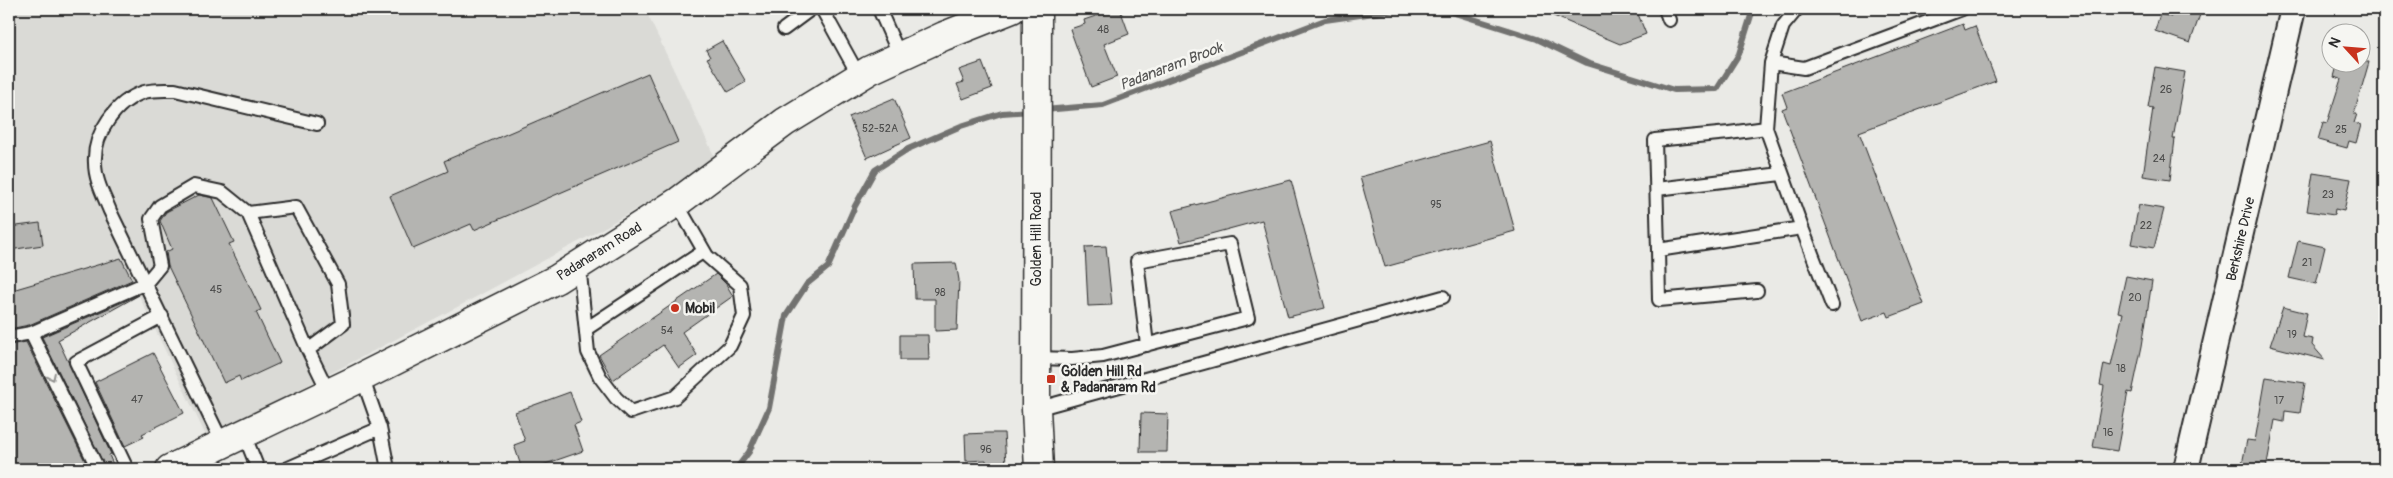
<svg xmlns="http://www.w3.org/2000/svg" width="2393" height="478" viewBox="0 0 2393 478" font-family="Pangolin,sans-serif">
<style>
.built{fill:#dadad6}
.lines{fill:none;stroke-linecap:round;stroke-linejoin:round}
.stream{stroke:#727270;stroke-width:6}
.building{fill:#b4b4b1;stroke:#2b2b2b}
.service-casing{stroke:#2b2b2b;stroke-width:16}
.minor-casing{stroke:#2b2b2b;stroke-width:28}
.tertiary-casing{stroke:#2b2b2b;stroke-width:31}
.secondary-casing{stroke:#2b2b2b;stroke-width:31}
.service{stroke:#f6f6f2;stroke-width:12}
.minor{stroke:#f6f6f2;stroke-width:24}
.tertiary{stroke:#f6f6f2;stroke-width:28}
.secondary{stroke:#f6f6f2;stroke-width:28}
.oneway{stroke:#90908e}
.poi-dot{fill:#c8321e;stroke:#f6f6f2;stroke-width:2}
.labels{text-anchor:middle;stroke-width:5;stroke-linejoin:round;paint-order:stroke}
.number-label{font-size:11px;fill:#4d4d4c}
.street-label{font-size:14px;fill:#2b2b2b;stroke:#f6f6f2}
.poi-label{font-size:14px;font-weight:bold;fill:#2b2b2b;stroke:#f6f6f2;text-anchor:start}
.water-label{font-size:15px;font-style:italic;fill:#545453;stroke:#f6f6f2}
</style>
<rect width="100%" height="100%" fill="#eaeae6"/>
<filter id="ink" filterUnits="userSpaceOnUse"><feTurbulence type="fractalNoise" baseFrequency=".02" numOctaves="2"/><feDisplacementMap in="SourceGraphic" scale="10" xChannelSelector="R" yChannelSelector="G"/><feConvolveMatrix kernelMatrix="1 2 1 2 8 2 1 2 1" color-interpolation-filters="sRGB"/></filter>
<g filter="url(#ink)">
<path class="built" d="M 9,9 L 645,9 L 717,162 L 593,234 L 463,304 L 207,438 L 121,258 L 9,291 Z"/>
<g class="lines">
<path class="stream" d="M 1044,110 L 1103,105 L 1325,20 L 1395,10 L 1445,10 L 1537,39 L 1587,63 L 1674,90 L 1717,89 L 1739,54 L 1753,9
M 736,469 L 749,452 L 769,408 L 786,316 L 807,284 L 828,267 L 855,206 L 875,170 L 908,149 L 961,126 L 1002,113 L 1031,111"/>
</g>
<path class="building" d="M 1116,9 L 1120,9 L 1129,34 L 1104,44 L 1117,77 L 1091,87 L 1070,29 L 1085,24 L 1084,20 Z
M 1537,9 L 1636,9 L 1646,34 L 1620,44 Z
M 2174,9 L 2202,9 L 2190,43 L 2155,31 L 2160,14 L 2171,17 Z
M 1963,24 L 1965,30 L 1975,26 L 1996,81 L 1859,132 L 1924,304 L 1889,317 L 1887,312 L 1862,321 L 1782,109 L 1787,107 L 1782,93 Z
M 722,41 L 746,82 L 728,92 L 707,58 L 710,57 L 706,50 Z
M 982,62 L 992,88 L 963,99 L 957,84 L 964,82 L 959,70 Z
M 2338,62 L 2369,62 L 2354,114 L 2357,114 L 2354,123 L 2361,125 L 2356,143 L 2349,141 L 2347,148 L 2318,140 L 2323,122 L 2327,123 L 2341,79 L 2334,77 Z
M 2155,67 L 2185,72 L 2173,139 L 2175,139 L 2170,180 L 2143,176 L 2153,108 L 2148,107 Z
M 648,73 L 678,142 L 474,230 L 471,224 L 413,249 L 390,196 L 448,171 L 444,161 Z
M 894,98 L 911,138 L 867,158 L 849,117 Z
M 1490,141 L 1515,231 L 1385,267 L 1360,177 Z
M 2313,173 L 2351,179 L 2344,211 L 2335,209 L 2334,215 L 2307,211 Z
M 1291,180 L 1325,308 L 1288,317 L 1262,220 L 1181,242 L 1172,211 Z
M 199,195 L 213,198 L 234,242 L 229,244 L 261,310 L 256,312 L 280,363 L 241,381 L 239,376 L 224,383 L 168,266 L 166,252 L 172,249 L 160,221 L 166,212 Z
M 2139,205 L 2164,209 L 2154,248 L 2131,244 Z
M 40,223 L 43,245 L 9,250 L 9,227 Z
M 2298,241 L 2325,247 L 2316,284 L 2289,278 Z
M 1106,246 L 1112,305 L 1088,306 L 1085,247 Z
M 121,258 L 132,280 L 29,325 L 9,329 L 9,291 Z
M 956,263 L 959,280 L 957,330 L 935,331 L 935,299 L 915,299 L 914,264 Z
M 716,274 L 726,284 L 733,296 L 682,332 L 697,355 L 679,368 L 663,345 L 613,380 L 599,355 Z
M 2126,276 L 2152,281 L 2142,346 L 2132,393 L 2128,392 L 2117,451 L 2093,447 L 2104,386 L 2100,385 L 2104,364 L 2111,366 L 2123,313 L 2118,312 Z
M 139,295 L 58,340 L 111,454 L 109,455 L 115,469 L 106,469 L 42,337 Z
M 2283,307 L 2307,313 L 2302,337 L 2313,339 L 2312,345 L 2325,360 L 2270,346 Z
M 900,335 L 928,335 L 929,360 L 900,360 Z
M 26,342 L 89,469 L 9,469 L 9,345 Z
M 153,353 L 184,413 L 142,434 L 144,437 L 125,446 L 95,382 Z
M 2266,377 L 2305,383 L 2300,413 L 2285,411 L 2284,422 L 2275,420 L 2266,469 L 2241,469 L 2247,440 L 2255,441 Z
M 570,392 L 581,422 L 574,425 L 583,451 L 531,469 L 522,469 L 514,445 L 525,441 L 515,412 Z
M 1141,413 L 1168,414 L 1167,452 L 1140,452 Z
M 988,433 L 1004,433 L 1006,464 L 986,466 L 986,460 L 966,461 L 965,434 Z"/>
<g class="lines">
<defs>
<path id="service" d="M 822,9 L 859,76
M 879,9 L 900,56
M 1665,9 L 1669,20
M 784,29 L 811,9
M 1771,63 L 1804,68 L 1962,9
M 1766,128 L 1729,133 L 1655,140 L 1658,250 L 1802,228 L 1766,128 L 1771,63 L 1783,26 L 1797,9
M 1657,189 L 1781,174
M 248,213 L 308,350
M 1802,228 L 1832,305
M 1658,250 L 1659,300 L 1757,291
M 579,264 L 588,352 L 600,377 L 616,398 L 631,412 L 675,397 L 730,346 L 744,316 L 740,285 L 707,256 L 676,202
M 586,329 L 704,251
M 31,333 L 98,469
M 9,337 L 31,333 L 146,283 L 160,266 L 151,219 L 160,206 L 194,186 L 222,192 L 248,213 L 296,207 L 338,284 L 343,324 L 308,350 L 329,393
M 1036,358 L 1072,359 L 1103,356 L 1248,318 L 1230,244 L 1137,261 L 1147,345
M 1036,409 L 1443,297
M 380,428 L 388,469
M 244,434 L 258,469
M 223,444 L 110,211 C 104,196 95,180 95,163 C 93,134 116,101 144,92 C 154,89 165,90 175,90 L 317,124
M 127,469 L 76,362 L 162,316
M 286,469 L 380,428 L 362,377"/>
<path id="minor" d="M 2186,469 L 2293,9"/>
<path id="tertiary" d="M 1037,9 L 1036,409 L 1039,469"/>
<path id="secondary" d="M 170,469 L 356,380 L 557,279 L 679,201 L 785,122 L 870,70 L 944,36 L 1012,9"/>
</defs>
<use href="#service" class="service-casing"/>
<use href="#minor" class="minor-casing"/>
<use href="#tertiary" class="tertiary-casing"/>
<use href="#secondary" class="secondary-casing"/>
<use href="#service" class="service"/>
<use href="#minor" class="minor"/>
<use href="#tertiary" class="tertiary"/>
<use href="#secondary" class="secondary"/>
</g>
<defs><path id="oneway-chevron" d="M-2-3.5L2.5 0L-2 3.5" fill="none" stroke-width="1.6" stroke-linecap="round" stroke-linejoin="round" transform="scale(1.25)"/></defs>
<use class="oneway" href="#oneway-chevron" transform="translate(52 377) rotate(64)"/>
</g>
<g class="poi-dot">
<circle cx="675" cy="308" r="5"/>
<rect x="1046" y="374" width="10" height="10" rx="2.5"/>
</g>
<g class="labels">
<g class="number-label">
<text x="1103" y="33">48</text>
<text x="2166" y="93">26</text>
<text x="880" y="132">52-52A</text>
<text x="2341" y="133">25</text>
<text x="2159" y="162">24</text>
<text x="2328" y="198">23</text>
<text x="1436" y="208">95</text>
<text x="2146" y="229">22</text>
<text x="2307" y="266">21</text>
<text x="216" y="293">45</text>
<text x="940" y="296">98</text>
<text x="2135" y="301">20</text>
<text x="667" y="334">54</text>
<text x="2292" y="338">19</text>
<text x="2121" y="372">18</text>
<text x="137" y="403">47</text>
<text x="2279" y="404">17</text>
<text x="2108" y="436">16</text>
<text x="986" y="453">96</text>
</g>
<g class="street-label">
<text transform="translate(1036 239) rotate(-90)" y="5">Golden Hill Road</text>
<text transform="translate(2240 239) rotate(-77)" y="5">Berkshire Drive</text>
<text transform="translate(599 251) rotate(-32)" y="5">Padanaram Road</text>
</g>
<g class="poi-label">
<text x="685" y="313">Mobil</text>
<text x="1061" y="376">Golden Hill Rd<tspan x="1061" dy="16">&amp; Padanaram Rd</tspan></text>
</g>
<g class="water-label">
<text transform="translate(1171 66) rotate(-21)" y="5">Padanaram Brook</text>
</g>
</g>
<rect width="2393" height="478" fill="none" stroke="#f6f6f2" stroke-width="30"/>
<rect x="15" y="15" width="2363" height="448" fill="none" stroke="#2b2b2b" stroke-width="2" filter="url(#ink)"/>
<g transform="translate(2346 48) rotate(296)"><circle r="24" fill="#f6f6f2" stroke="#a5a5a2"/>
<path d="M0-4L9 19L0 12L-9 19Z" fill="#c8321e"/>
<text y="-8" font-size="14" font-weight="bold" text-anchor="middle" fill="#2b2b2b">N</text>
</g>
</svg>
